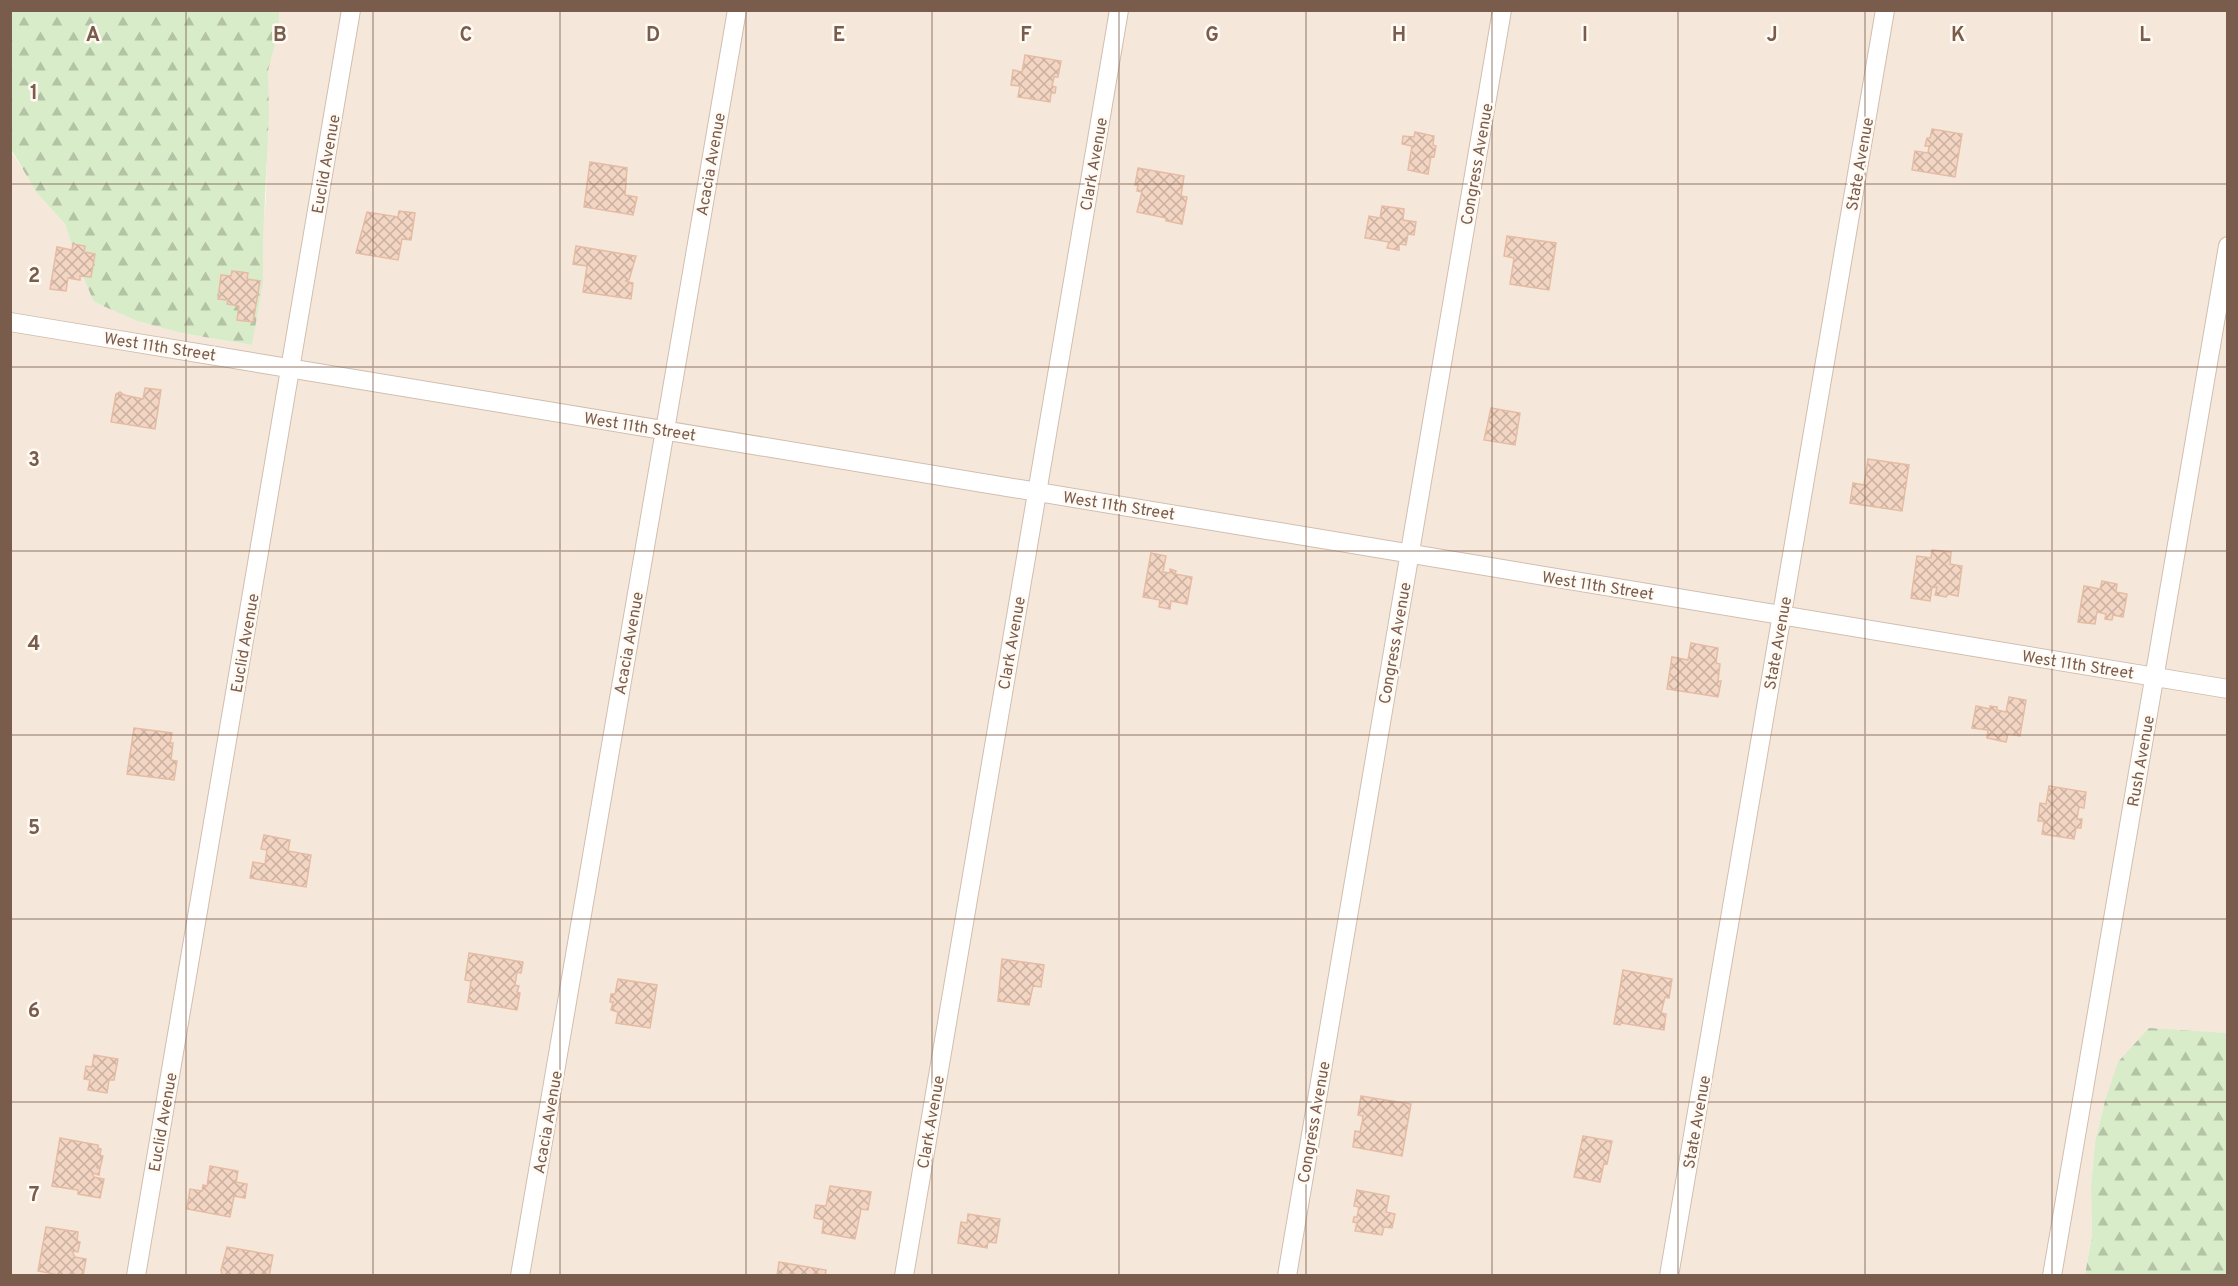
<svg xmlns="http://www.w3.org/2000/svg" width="2238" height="1286" viewBox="0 0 2238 1286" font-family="Overpass,sans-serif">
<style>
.residential{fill:#f5e8da}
.forest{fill:url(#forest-firs)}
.building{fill:url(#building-cross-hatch);stroke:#e6bba3;stroke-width:1.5}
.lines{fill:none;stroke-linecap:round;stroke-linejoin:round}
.minor-casing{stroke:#d1beb0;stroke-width:20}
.minor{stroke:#fff;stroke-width:18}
.grid{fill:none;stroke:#7a5c4d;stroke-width:1.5;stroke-opacity:0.55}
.labels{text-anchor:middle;stroke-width:5;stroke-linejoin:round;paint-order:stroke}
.street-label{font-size:16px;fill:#7a5c4d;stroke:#fffaf3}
.grid-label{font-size:20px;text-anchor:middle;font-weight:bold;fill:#7a5c4d;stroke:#fffaf3;stroke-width:5;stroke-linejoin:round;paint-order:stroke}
</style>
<defs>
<pattern id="forest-firs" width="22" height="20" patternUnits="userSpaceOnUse" patternTransform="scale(1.5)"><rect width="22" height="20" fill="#d8ecc9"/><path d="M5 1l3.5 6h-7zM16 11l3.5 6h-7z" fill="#b4c2a5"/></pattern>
<pattern id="building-cross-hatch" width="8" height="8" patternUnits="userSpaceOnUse" patternTransform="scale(1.5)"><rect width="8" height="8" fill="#f3d5c3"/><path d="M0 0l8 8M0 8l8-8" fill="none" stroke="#cab0a1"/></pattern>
</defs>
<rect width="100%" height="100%" fill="#fdf6ec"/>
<path class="residential" d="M 279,11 L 2227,11 L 2227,1033 L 2191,1032 L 2105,1101 L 2095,1142 L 2091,1185 L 2092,1235 L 2085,1275 L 11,1275 L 10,149 L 36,192 L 65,224 L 78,265 L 94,302 L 137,321 L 181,333 L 252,345 L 266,197 L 268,71 L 279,30 Z"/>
<path class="forest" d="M 13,10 L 279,11 L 279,30 L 268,71 L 269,113 L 263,239 L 263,282 L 252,345 L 181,333 L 137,321 L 94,302 L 78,265 L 65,224 L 36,192 L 11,149 L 10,14 Z
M 2149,1028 L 2227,1033 L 2227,1275 L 2085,1275 L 2092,1235 L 2091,1185 L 2095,1142 L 2105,1101 L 2118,1062 Z"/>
<path class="building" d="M 1025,55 L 1061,61 L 1058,77 L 1054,77 L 1052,86 L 1056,87 L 1055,93 L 1051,93 L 1050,102 L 1018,97 L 1020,86 L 1011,85 L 1013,70 L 1022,72 Z
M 1932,129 L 1962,134 L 1955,177 L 1912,170 L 1915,151 L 1928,153 L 1929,146 L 1925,146 L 1927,138 L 1930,138 Z
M 1415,132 L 1434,136 L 1433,145 L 1436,146 L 1434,157 L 1431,156 L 1428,174 L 1408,170 L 1412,146 L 1402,144 L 1403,136 L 1414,137 Z
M 590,162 L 627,168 L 625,195 L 637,197 L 633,215 L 584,207 Z
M 1138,168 L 1184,176 L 1181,196 L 1187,197 L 1182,224 L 1166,221 L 1166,218 L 1137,212 L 1142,192 L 1137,191 L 1138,185 L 1135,185 Z
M 1382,206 L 1404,209 L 1403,220 L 1416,222 L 1414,235 L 1408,234 L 1406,245 L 1399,244 L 1399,250 L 1387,248 L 1389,242 L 1365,238 L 1369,216 L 1380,218 Z
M 399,211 L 415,213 L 411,240 L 402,239 L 398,260 L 356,253 L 367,212 L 398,217 Z
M 1507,236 L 1556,243 L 1549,290 L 1510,284 L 1514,258 L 1504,256 Z
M 73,244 L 85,246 L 84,252 L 95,254 L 91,277 L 80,276 L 80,280 L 68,278 L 66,291 L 50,289 L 57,247 L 72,250 Z
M 576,246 L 636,256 L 629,280 L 625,281 L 633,283 L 631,299 L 583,292 L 587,266 L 573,264 Z
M 232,271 L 248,273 L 247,279 L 260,281 L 253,322 L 237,320 L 239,306 L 227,304 L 228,300 L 218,299 L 221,275 L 231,276 Z
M 145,388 L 161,390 L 155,429 L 111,422 L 116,394 L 120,392 L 124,395 L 143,399 Z
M 1491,408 L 1520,413 L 1515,445 L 1484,440 Z
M 1868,459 L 1909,465 L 1902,511 L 1850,503 L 1853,483 L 1864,485 Z
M 1932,550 L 1951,552 L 1950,564 L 1962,566 L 1958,596 L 1948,594 L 1946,597 L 1935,595 L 1937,587 L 1932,588 L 1930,601 L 1911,598 L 1917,556 L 1931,558 Z
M 1151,553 L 1166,556 L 1163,572 L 1170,573 L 1170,569 L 1176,571 L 1175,574 L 1192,577 L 1187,604 L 1171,601 L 1170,609 L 1159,607 L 1160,600 L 1143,597 Z
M 2102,581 L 2117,584 L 2116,592 L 2127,594 L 2123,617 L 2113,615 L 2112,620 L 2105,619 L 2106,614 L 2097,612 L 2095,624 L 2078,622 L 2084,586 L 2100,589 Z
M 1691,643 L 1718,648 L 1716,663 L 1720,664 L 1718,681 L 1721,681 L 1718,697 L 1667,689 L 1672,657 L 1688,660 Z
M 2009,697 L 2026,700 L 2020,736 L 2008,734 L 2006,742 L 1987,738 L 1988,730 L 1972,728 L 1976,706 L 1990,709 L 1990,706 L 1997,707 L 1997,710 L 2006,712 Z
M 134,728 L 172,733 L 170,743 L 173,743 L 171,760 L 177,761 L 174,780 L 127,774 Z
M 2049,786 L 2086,792 L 2084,808 L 2079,807 L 2077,819 L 2082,819 L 2081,828 L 2076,828 L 2074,839 L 2042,834 L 2044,821 L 2038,821 L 2040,803 L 2046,804 Z
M 264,835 L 290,840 L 288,851 L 311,855 L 306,887 L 250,878 L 253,862 L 265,864 L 267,850 L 261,849 Z
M 469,953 L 523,962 L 521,973 L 517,972 L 515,985 L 519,986 L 517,992 L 520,993 L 517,1010 L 468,1002 L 471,981 L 465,980 Z
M 1002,959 L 1044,965 L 1041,987 L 1033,986 L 1029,1005 L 998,1001 Z
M 1623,970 L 1672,979 L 1669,998 L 1665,997 L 1661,1013 L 1666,1014 L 1664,1030 L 1621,1023 L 1620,1025 L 1614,1024 Z
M 618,979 L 657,985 L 650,1028 L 616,1023 L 618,1012 L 611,1010 L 613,1002 L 610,1002 L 611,994 L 615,994 Z
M 94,1055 L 118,1059 L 114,1080 L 109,1080 L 107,1093 L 88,1090 L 90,1080 L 84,1079 L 86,1066 L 92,1067 Z
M 1361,1096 L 1411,1104 L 1402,1156 L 1353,1147 L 1355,1131 L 1360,1132 L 1362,1123 L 1363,1116 L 1358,1115 Z
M 1583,1136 L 1612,1141 L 1607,1164 L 1604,1163 L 1600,1182 L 1574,1177 Z
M 60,1138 L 98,1145 L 98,1148 L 101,1149 L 100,1155 L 103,1156 L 100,1168 L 96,1167 L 100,1169 L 99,1175 L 92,1173 L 94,1177 L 104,1179 L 100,1198 L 78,1194 L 78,1190 L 52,1186 Z
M 210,1166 L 238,1171 L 236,1182 L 247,1184 L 245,1198 L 234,1196 L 230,1217 L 187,1209 L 190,1189 L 202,1191 L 203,1185 L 207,1186 Z
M 830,1186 L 871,1192 L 868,1210 L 861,1209 L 855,1239 L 822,1233 L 824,1220 L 814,1218 L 816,1205 L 826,1206 Z
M 1357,1190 L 1389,1196 L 1386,1212 L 1395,1214 L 1392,1228 L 1384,1227 L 1382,1235 L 1355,1231 L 1357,1223 L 1353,1222 L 1354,1217 L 1357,1217 L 1359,1207 L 1354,1206 Z
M 968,1214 L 1000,1219 L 996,1243 L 988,1242 L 987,1248 L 958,1243 L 961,1222 L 967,1223 Z
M 46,1227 L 78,1232 L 77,1241 L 80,1242 L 78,1252 L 72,1251 L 75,1257 L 86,1259 L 83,1276 L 64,1276 L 38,1271 Z
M 227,1247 L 273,1255 L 269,1276 L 222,1276 L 221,1270 Z
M 779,1262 L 826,1270 L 825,1276 L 777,1276 Z"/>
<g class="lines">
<defs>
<path id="minor" d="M 10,322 L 2228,689
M 136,1276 L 351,10
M 520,1276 L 737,10
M 904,1276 L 1119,10
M 1287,1276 L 1502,10
M 1669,1276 L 1885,10
M 2052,1276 L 2228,246"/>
</defs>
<use href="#minor" class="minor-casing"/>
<use href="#minor" class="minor"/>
</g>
<path class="grid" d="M 186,10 L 186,1276M 373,10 L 373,1276M 560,10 L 560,1276M 746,10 L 746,1276M 932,10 L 932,1276M 1119,10 L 1119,1276M 1306,10 L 1306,1276M 1492,10 L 1492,1276M 1678,10 L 1678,1276M 1865,10 L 1865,1276M 2052,10 L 2052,1276M 10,184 L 2228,184M 10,367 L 2228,367M 10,551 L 2228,551M 10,735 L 2228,735M 10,919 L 2228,919M 10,1102 L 2228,1102"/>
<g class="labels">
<g class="street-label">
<text transform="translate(325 164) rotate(-80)" y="6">Euclid Avenue</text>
<text transform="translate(710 164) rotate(-80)" y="6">Acacia Avenue</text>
<text transform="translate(1093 164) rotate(-80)" y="6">Clark Avenue</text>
<text transform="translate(1476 164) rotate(-80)" y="6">Congress Avenue</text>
<text transform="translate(1859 164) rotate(-80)" y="6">State Avenue</text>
<text transform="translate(160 346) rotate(9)" y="6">West 11th Street</text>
<text transform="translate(640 426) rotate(9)" y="6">West 11th Street</text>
<text transform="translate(1119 505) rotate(9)" y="6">West 11th Street</text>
<text transform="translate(1598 585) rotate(9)" y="6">West 11th Street</text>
<text transform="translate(244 643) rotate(-80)" y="6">Euclid Avenue</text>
<text transform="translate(628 643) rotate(-80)" y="6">Acacia Avenue</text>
<text transform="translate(1011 643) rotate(-80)" y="6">Clark Avenue</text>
<text transform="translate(1394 643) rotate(-80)" y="6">Congress Avenue</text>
<text transform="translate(1777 643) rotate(-80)" y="6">State Avenue</text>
<text transform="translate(2078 664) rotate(9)" y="6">West 11th Street</text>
<text transform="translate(2140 761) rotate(-80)" y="6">Rush Avenue</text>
<text transform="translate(162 1122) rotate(-80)" y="6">Euclid Avenue</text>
<text transform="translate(547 1122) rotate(-80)" y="6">Acacia Avenue</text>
<text transform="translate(930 1122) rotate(-80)" y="6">Clark Avenue</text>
<text transform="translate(1313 1122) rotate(-80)" y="6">Congress Avenue</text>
<text transform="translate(1696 1122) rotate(-80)" y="6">State Avenue</text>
</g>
</g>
<g class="grid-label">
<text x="93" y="41">A</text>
<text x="280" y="41">B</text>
<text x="466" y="41">C</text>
<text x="653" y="41">D</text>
<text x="839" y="41">E</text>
<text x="1026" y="41">F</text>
<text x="1212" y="41">G</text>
<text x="1399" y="41">H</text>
<text x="1585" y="41">I</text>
<text x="1772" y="41">J</text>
<text x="1958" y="41">K</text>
<text x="2145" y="41">L</text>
<text x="34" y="99">1</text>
<text x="34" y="282">2</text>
<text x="34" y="466">3</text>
<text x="34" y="650">4</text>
<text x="34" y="834">5</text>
<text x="34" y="1017">6</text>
<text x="34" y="1201">7</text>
</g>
<rect width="2238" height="1286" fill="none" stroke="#7a5c4d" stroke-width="24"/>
</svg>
